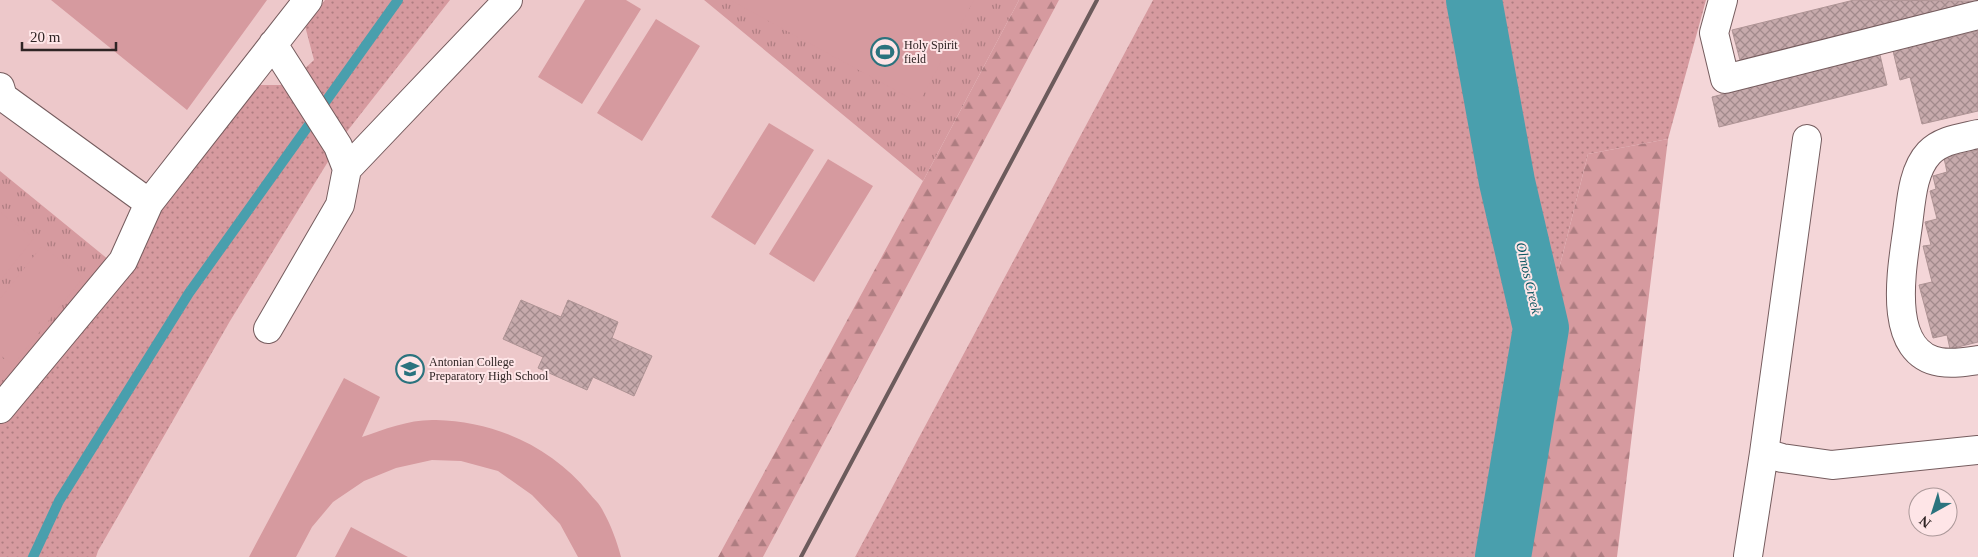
<svg xmlns="http://www.w3.org/2000/svg" width="1978" height="557" viewBox="0 0 1978 557" font-family="'Times New Roman',serif">
<style>
.built{fill:#edc8ca}
.grass{fill:url(#grass-dots)}
.forest{fill:url(#forest-firs)}
.park{fill:url(#park-tufts)}
.pitch{fill:#d69a9f}
.lines{fill:none;stroke-linecap:round;stroke-linejoin:round}
.stream{stroke:#499fad;stroke-width:10}
.river{stroke:#499fad;stroke-width:56}
.building{fill:url(#building-cross-hatch);stroke:#ae9394}
.minor-casing{stroke:#755c5e;stroke-width:30}
.minor{stroke:#fff;stroke-width:28}
.rail{stroke:#6c5b5c;stroke-width:4}
.labels{text-anchor:middle;stroke-width:4;stroke-linejoin:round;paint-order:stroke}
.poi-label{font-size:12px;fill:#2f2424;stroke:#fee5e7;text-anchor:start}
.water-label{font-size:14px;font-style:italic;fill:#0a5661;stroke:#fee5e7}
</style>
<defs>
<pattern id="grass-dots" width="8" height="8" patternUnits="userSpaceOnUse" patternTransform="scale(1.25)"><rect width="8" height="8" fill="#d69a9f"/><path d="M2 2h.1M6 6h.1" fill="none" stroke="#ae7d81" stroke-width="1.8" stroke-linecap="round"/></pattern>
<pattern id="forest-firs" width="22" height="20" patternUnits="userSpaceOnUse" patternTransform="scale(1.25)"><rect width="22" height="20" fill="#d69a9f"/><path d="M5 1l3.5 6h-7zM16 11l3.5 6h-7z" fill="#ae7d81"/></pattern>
<pattern id="park-tufts" width="24" height="20" patternUnits="userSpaceOnUse" patternTransform="scale(1.25)"><rect width="24" height="20" fill="#d69a9f"/><path d="M3 7l-1-3M5 7V3M7 7l1-3M15 17l-1-3M17 17v-4M19 17l1-3" fill="none" stroke="#ae7d81"/></pattern>
<pattern id="building-cross-hatch" width="8" height="8" patternUnits="userSpaceOnUse" patternTransform="scale(1.25)"><rect width="8" height="8" fill="#c7aaac"/><path d="M0 0l8 8M0 8l8-8" fill="none" stroke="#a28a8c"/></pattern>
</defs>
<rect width="100%" height="100%" fill="#f4d6d8"/>
<path class="built" d="M 0,0 L 704,0 L 923,181 L 718,557 L 0,557 Z
M 1059,0 L 1153,0 L 855,557 L 763,557 Z"/>
<path class="grass" d="M 325,0 L 450,0 L 345,134 L 230,321 L 98,551 L 96,557 L 0,557 L 0,424 L 132,268 L 158,209 L 258,85 L 287,85 L 314,60 L 305,26 Z
M 1153,0 L 1706,0 L 1668,139 L 1588,154 L 1500,503 L 1482,557 L 855,557 Z"/>
<path class="forest" d="M 1019,0 L 1059,0 L 763,557 L 718,557 L 923,181 Z
M 1668,139 L 1617,557 L 1482,557 L 1500,503 L 1588,154 Z"/>
<path class="park" d="M 704,0 L 1019,0 L 923,181 Z
M 0,171 L 109,260 L 0,395 Z"/>
<path class="pitch" d="M 51,0 L 267,0 L 187,110 Z
M 585,0 L 626,0 L 641,9 L 582,104 L 538,77 Z
M 730,0 L 974,0 L 919,103 Z
M 656,19 L 700,46 L 642,141 L 597,113 Z
M 769,123 L 814,150 L 755,245 L 711,217 Z
M 828,159 L 873,186 L 814,282 L 769,254 Z
M 0,212 L 34,238 L 0,281 Z
M 42,246 L 83,278 L 13,365 L 0,355 L 0,299 Z
M 344,378 L 380,397 L 362,437 C 385,429 410,419 436,420 C 494,421 552,447 589,493 C 594,499 600,504 603,511 C 611,525 617,542 621,557 L 578,557 L 560,524 L 532,495 L 498,471 L 461,461 L 432,460 L 396,468 L 364,481 L 333,502 L 312,527 L 296,557 L 249,557 Z
M 351,527 L 408,557 L 335,557 Z"/>
<g class="lines">
<path class="stream" d="M 33,557 L 59,501 L 189,293 L 398,0"/>
<path class="river" d="M 1474,0 L 1507,182 L 1541,328 L 1503,557"/>
</g>
<path class="building" d="M 1854,0 L 1978,1 L 1740,60 L 1732,30 Z
M 1978,31 L 1978,111 L 1922,124 L 1910,77 L 1900,80 L 1893,51 Z
M 1880,55 L 1887,85 L 1719,127 L 1712,97 Z
M 1978,150 L 1978,342 L 1950,349 L 1947,335 L 1933,338 L 1919,285 L 1932,282 L 1923,246 L 1931,245 L 1925,222 L 1937,219 L 1930,191 L 1936,189 L 1933,176 L 1947,172 L 1944,158 Z
M 521,300 L 561,317 L 568,300 L 618,322 L 612,338 L 652,356 L 634,396 L 593,377 L 587,390 L 538,368 L 543,357 L 503,339 Z"/>
<g class="lines">
<defs>
<path id="minor" d="M 1723,0 L 1714,33 L 1725,79 L 1978,15
M 0,87 L 3,97 L 149,203 L 308,0
M 1978,134 C 1961,138 1941,140 1929,153 C 1911,172 1911,207 1907,232 C 1902,269 1886,353 1940,362 C 1953,364 1965,362 1978,360
M 1807,139 L 1764,453 L 1782,458 L 1832,465 L 1978,450
M 347,169 L 508,0
M 268,329 L 340,205 L 347,169 L 338,146 L 273,44
M 0,409 L 123,261 L 149,203
M 1748,556 L 1764,453"/>
</defs>
<use href="#minor" class="minor-casing"/>
<use href="#minor" class="minor"/>
<path class="rail" d="M 801,557 L 1097,0"/>
</g>
<defs>
<symbol id="stadium-ring" viewBox="-11 -11 22 22"><circle r="9.5" fill="#fee5e7" stroke="#2b737e" stroke-width="1.5"/><path d="M0-5a6.5 5 0 1 0 0 10a6.5 5 0 1 0 0-10ZM-3.5-1.8h7v3.6h-7Z" fill="#2b737e"/></symbol>
<symbol id="school-ring" viewBox="-11 -11 22 22"><circle r="9.5" fill="#fee5e7" stroke="#2b737e" stroke-width="1.5"/><path d="M0-5L7-2L0 1L-7-2ZM-4 1L0 2.5L4 1V4Q0 6-4 4Z" fill="#2b737e"/></symbol>
</defs>
<g fill-rule="evenodd">
<use href="#stadium-ring" x="869" y="36" width="32" height="32"/>
<use href="#school-ring" x="394" y="353" width="32" height="32"/>
</g>
<g class="labels">
<g class="poi-label">
<text x="904" y="49">Holy Spirit<tspan x="904" dy="14">field</tspan></text>
<text x="429" y="366">Antonian College<tspan x="429" dy="14">Preparatory High School</tspan></text>
</g>
<g class="water-label">
<text transform="translate(1529 278) rotate(77)" y="5">Olmos Creek</text>
</g>
</g>
<g transform="translate(1933 512) rotate(219)"><circle r="24" fill="#fee5e7" stroke="#ab9899"/>
<path d="M0-4L9 19L0 12L-9 19Z" fill="#2b737e"/>
<text y="-8" font-size="14" font-weight="bold" text-anchor="middle" fill="#2f2424">N</text>
</g>
<path d="M22 42v8h94v-8" fill="none" stroke="#2f2424" stroke-width="2.5"/>
<text x="30" y="42" font-size="15" fill="#2f2424" stroke="#fee5e7" stroke-width="4" paint-order="stroke">20 m</text>
</svg>
